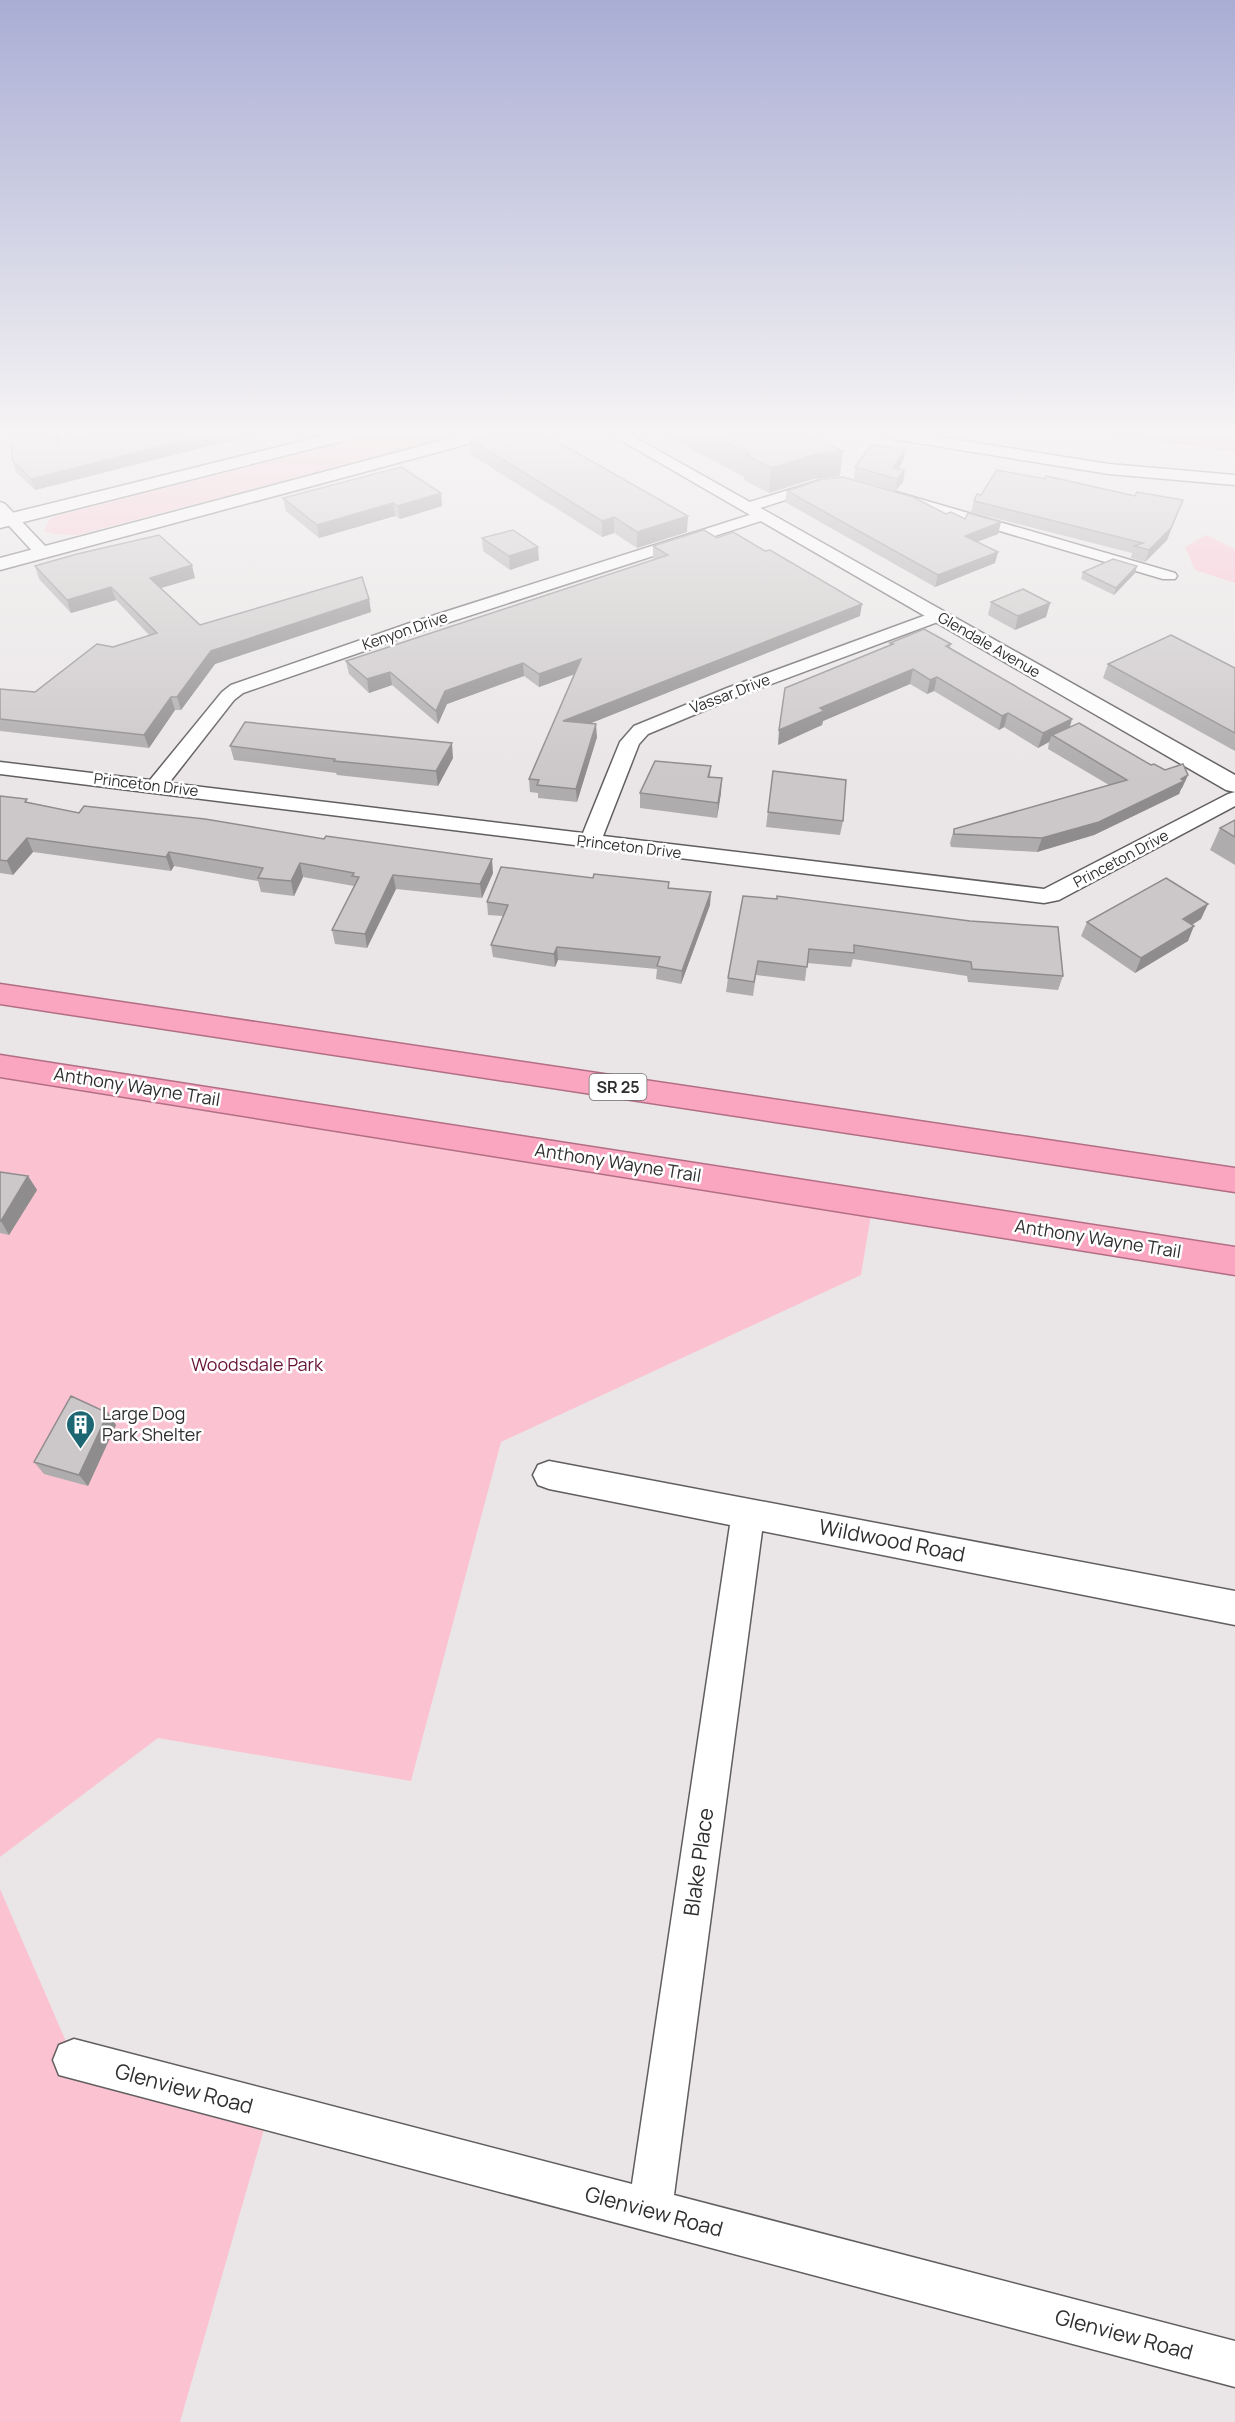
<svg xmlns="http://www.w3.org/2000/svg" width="1235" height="2422" viewBox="0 0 1235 2422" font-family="Manrope,sans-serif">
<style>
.green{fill:#fbc2d2}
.water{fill:#eba2b7}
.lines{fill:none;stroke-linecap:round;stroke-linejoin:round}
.minor-casing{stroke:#615e5f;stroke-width:3}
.tertiary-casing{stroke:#615e5f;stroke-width:3}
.trunk-casing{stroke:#b26e84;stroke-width:3}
.minor{fill:#fff;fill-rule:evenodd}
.tertiary{fill:#fff;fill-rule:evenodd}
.trunk{fill:#faa6c0;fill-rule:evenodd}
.wall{fill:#afacad}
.shaded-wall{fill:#8f8c8d}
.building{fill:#ccc8c9;stroke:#8f8c8d;stroke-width:1.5}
.labels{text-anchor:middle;stroke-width:5;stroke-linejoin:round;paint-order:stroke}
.far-street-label{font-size:15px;fill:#302f2f;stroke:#fff}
.shield{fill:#fff;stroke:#6e6d6d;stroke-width:1.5}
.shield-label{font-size:16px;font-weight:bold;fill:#302f2f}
.street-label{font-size:18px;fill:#302f2f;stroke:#fff}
.park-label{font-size:18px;fill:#661236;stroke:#fff}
.poi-label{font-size:18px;fill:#302f2f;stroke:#fff;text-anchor:start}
.near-street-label{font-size:21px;fill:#302f2f;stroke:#fff}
</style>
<rect width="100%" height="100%" fill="#eae6e7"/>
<path class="green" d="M 377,434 L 462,434 L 77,535 L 53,534 L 44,531 L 49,520 L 56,516 Z
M 1206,535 L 1235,549 L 1235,583 L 1195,570 L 1185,547 Z
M 0,1065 L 873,1203 L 861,1275 L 501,1442 L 411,1781 L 158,1738 L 0,1857 Z
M 0,1889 L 74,2060 L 269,2112 L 180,2422 L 0,2422 Z"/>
<path class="water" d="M 1100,434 L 1235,434 L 1235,451 Z"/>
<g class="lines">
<defs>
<path id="minor" d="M 821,480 L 828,484 L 826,487 L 748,512 L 740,507 L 743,504 Z
M 896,492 L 1175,573 L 1177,576 L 1175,579 L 1163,579 L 891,499 L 889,496 L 891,493 Z
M 0,502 L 5,504 L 48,549 L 50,552 L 48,555 L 36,555 L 0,516 Z
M 762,511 L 770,516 L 767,519 L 422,631 L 243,693 L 234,700 L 169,783 L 583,833 L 620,742 L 634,726 L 727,688 L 937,611 L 943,612 L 945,616 L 943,620 L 739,696 L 648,734 L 639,744 L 603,836 L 1044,889 L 1228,794 L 1235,792 L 1235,806 L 1059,900 L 1044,903 L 0,774 L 0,762 L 150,780 L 222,692 L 231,685 L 410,623 Z
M 549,1461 L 1235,1591 L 1235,1625 L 762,1531 L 674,2195 L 1235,2341 L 1235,2387 L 59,2075 L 53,2060 L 59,2045 L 74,2039 L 632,2184 L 730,1525 L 549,1489 L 538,1485 L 533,1475 L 538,1465 Z"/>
<path id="tertiary" d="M 330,434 L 356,434 L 354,438 L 0,528 L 0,516 Z
M 466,434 L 492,434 L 490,438 L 0,570 L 0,558 Z
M 610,434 L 629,434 L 1235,775 L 1235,792 L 1226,790 Z
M 885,434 L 921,434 L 1109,464 L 1235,475 L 1235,485 L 1109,474 L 893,439 Z"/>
<path id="trunk" d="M 0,984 L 1235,1168 L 1235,1192 L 0,1004 Z
M 0,1055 L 1235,1247 L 1235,1275 L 0,1077 Z"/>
</defs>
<use href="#minor" class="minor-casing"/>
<use href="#tertiary" class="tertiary-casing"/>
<use href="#trunk" class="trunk-casing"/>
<use href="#minor" class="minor"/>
<use href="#tertiary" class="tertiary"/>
<use href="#trunk" class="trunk"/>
</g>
<path class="wall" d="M 99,434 L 256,434 L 35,490 L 16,472 L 12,460 L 60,443 Z
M 667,434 L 807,434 L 840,476 L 813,479 L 769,493 L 744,480 L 744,477 L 666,435 Z
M 470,439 L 687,532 L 637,548 L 614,533 L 602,537 L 471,455 Z
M 905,450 L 903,461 L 898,469 L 903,482 L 895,491 L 854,479 L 855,467 Z
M 787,491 L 946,514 L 965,519 L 1001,522 L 998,534 L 977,542 L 998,552 L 995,563 L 935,587 L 785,502 Z
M 441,493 L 442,506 L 400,519 L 395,516 L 319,538 L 286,511 L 283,498 Z
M 981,495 L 1135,496 L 1183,500 L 1167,540 L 1145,562 L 1131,558 L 1132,553 L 971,512 L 974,501 Z
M 482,538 L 539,560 L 510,570 L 483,551 Z
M 717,538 L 860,616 L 590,723 L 597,737 L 577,802 L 538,798 L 538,793 L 530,792 L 529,779 L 574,674 L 539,687 L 524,676 L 447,704 L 438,724 L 392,685 L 369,693 L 349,674 L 346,661 L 654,559 L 653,558 L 653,546 Z
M 35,566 L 195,578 L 161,588 L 200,625 L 369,599 L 371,612 L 215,664 L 181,710 L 175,710 L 149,748 L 0,731 L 0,689 L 35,692 L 113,647 L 150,636 L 116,600 L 71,613 L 39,579 Z
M 1137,566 L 1135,573 L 1114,595 L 1081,579 L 1083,572 Z
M 991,602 L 1050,603 L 1046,617 L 1015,630 L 988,615 Z
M 890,643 L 951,644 L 950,648 L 1070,727 L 1151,765 L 1165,770 L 1188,775 L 1182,788 L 1181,789 L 1179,794 L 1094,835 L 1037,852 L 951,847 L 950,843 L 954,829 L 1109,785 L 1048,749 L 1049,742 L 1038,748 L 1004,727 L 999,730 L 934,691 L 927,694 L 910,684 L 823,721 L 822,725 L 778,745 L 889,646 Z
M 1108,664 L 1235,668 L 1235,751 L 1103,678 Z
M 230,746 L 453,758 L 438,786 L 337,775 L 336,773 L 234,760 Z
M 711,766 L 710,777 L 721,793 L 717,818 L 640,808 L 640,793 Z
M 773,771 L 843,821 L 840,835 L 766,827 Z
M 0,796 L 79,813 L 493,873 L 482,898 L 396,889 L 367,948 L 335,944 L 332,930 L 354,886 L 303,877 L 294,896 L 261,892 L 258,881 L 174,866 L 171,871 L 33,852 L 13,875 L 0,873 Z
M 1235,820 L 1235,865 L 1210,850 L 1220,828 Z
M 669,888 L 710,905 L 681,984 L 656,979 L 657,969 L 558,960 L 555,967 L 493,957 L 491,945 L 503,916 L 488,915 L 487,902 Z
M 743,896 L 1063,976 L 1058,990 L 968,982 L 967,976 L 853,959 L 851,967 L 807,963 L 805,981 L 756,975 L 753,996 L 726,992 L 728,978 Z
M 1201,919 L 1192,925 L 1188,941 L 1135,973 L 1081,936 L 1087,922 Z
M 0,1172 L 28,1176 L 37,1190 L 9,1235 L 0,1233 Z
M 108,1413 L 116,1425 L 88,1486 L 44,1474 L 34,1462 Z"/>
<path class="shaded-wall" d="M 56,434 L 60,434 L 59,456 L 55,444 Z
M 209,434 L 256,434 L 35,490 L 31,479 Z
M 905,450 L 903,461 L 891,479 L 893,468 Z
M 843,451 L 840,476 L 813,479 L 769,493 L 771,468 L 816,454 Z
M 905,470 L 903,482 L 895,491 L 897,479 Z
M 441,493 L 442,506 L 400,519 L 398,506 Z
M 1183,500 L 1167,540 L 1145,562 L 1149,550 Z
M 393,503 L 395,516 L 319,538 L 317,525 Z
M 688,516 L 687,532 L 637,548 L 637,532 Z
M 614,517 L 614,533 L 602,537 L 602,521 Z
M 1001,522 L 998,534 L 963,547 L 965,536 Z
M 538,547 L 539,560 L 510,570 L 509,556 Z
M 998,552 L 995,563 L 935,587 L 938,575 Z
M 192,565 L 195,578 L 154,590 L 150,578 Z
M 1137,566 L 1135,573 L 1114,595 L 1116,588 Z
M 111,587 L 116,600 L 71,613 L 67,600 Z
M 369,599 L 371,612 L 215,664 L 181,710 L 177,697 L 211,651 Z
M 1050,603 L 1046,617 L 1015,630 L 1018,616 Z
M 862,604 L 860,616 L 564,734 L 563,721 Z
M 581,659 L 581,672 L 539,687 L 539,674 Z
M 523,663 L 524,676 L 447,704 L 438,724 L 436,711 L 445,691 Z
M 913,669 L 910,684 L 823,721 L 822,725 L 778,745 L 779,730 L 820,708 Z
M 390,672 L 392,685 L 369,693 L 367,679 Z
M 937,677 L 934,691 L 927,694 L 930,680 Z
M 171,697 L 175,710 L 149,748 L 144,735 Z
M 1008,713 L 1004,727 L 999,730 L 1002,716 Z
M 1072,719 L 1068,734 L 1052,735 L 1049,742 L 1038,748 L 1043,733 Z
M 596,724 L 597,737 L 577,802 L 576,789 Z
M 452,743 L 453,758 L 438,786 L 436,771 Z
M 1188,775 L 1182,788 L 1181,789 L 1179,794 L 1094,835 L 1037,852 L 1042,838 Z
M 722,778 L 721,793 L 717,818 L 718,803 Z
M 27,838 L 33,852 L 13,875 L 7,861 Z
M 169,852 L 174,866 L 171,871 L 166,857 Z
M 492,859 L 493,873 L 482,898 L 480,884 Z
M 300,863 L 303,877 L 294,896 L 291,881 Z
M 393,875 L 396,889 L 367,948 L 365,934 Z
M 711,892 L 710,905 L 681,984 L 682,971 Z
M 1208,904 L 1201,919 L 1177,934 L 1183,919 Z
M 1194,926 L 1188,941 L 1135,973 L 1141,958 Z
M 557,947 L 558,960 L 555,967 L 554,954 Z
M 28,1176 L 37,1190 L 9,1235 L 1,1221 Z
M 108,1413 L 116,1425 L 88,1486 L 79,1475 Z"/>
<path class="building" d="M 11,434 L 56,434 L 55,444 L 99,434 L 209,434 L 31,479 L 12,460 Z
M 490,434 L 544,434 L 688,516 L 637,532 L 614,517 L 602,521 L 470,439 Z
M 711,434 L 807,434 L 843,451 L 816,454 L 771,468 L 746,455 L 750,454 Z
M 871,445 L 905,450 L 893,468 L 905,470 L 897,479 L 855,467 Z
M 401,467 L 441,493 L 398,506 L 393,503 L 317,525 L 283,498 Z
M 997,470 L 1045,479 L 1046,476 L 1135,496 L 1137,492 L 1183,500 L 1171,528 L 1149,550 L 1134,546 L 1143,543 L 974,501 L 977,494 L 981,495 Z
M 843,477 L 913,497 L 946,514 L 951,512 L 965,519 L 968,513 L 1001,522 L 965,536 L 998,552 L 938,575 L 787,491 L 823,479 Z
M 513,530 L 538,547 L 509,556 L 482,538 Z
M 704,530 L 717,538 L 733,532 L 765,551 L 770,550 L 862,604 L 563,721 L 596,724 L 576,789 L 537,785 L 539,780 L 529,779 L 581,659 L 539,674 L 523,663 L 445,691 L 436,711 L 390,672 L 367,679 L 346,661 L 668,555 L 653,546 Z
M 159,535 L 192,565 L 150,578 L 200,625 L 362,577 L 369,599 L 211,651 L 177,697 L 171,697 L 144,735 L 0,719 L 0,689 L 35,692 L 97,644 L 113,647 L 157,633 L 111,587 L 67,600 L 35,566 L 77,554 Z
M 1113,559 L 1137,566 L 1116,588 L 1083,572 Z
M 1023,589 L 1050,603 L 1018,616 L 991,602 Z
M 924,629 L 951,644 L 946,646 L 1072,719 L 1043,733 L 1008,713 L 1002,716 L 937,677 L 930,680 L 913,669 L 820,708 L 824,711 L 779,730 L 785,688 L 893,644 L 890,643 Z
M 1171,635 L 1235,668 L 1235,733 L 1108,664 Z
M 245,722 L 452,743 L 436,771 L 334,761 L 335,759 L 230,746 Z
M 1079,723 L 1151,765 L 1154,764 L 1165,770 L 1183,764 L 1188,775 L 1181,779 L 1184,781 L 1099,822 L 1042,838 L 954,834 L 954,829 L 1127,780 L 1052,735 Z
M 655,761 L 711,766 L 708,777 L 722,778 L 718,803 L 640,793 Z
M 773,771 L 846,780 L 843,821 L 768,812 Z
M 0,796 L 27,799 L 25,802 L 79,813 L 84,806 L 205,819 L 324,839 L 326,836 L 492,859 L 480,884 L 393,875 L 365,934 L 332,930 L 359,877 L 352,876 L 354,873 L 300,863 L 291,881 L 258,878 L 263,868 L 169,852 L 166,857 L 27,838 L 7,861 L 0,860 Z
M 1235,820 L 1235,837 L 1220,828 Z
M 501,867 L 593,878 L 594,874 L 669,882 L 668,888 L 711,892 L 682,971 L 657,966 L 660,957 L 557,947 L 554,954 L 491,945 L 508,905 L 487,902 Z
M 1166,878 L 1208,904 L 1183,919 L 1194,926 L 1141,958 L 1087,922 Z
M 743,896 L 777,899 L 777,896 L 970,921 L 1058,927 L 1063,976 L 972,969 L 971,962 L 854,945 L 854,953 L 809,949 L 807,967 L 758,961 L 754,982 L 728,978 Z
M 0,1172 L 28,1176 L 1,1221 L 0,1221 Z
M 71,1396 L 108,1413 L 79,1475 L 34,1462 Z"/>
<linearGradient id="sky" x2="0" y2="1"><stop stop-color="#a9add4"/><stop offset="0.56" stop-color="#f6f4f4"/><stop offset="1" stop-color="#f6f4f4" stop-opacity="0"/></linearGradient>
<rect width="1235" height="773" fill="url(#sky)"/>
<defs>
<symbol id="building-pin" viewBox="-11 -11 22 30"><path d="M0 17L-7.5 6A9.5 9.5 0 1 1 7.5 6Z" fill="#1d6772" stroke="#fff"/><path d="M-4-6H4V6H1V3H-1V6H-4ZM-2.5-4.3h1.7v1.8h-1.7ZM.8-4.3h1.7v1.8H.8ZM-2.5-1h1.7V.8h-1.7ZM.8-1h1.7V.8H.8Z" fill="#fff"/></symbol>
</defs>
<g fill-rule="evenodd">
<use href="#building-pin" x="64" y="1408" width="33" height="45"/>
</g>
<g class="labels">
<g class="far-street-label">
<text transform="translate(405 631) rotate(-19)" y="5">Kenyon Drive</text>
<text transform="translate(989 645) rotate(30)" y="5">Glendale Avenue</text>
<text transform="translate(730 694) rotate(-21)" y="5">Vassar Drive</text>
<text transform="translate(146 785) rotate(7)" y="5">Princeton Drive</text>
<text transform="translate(629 847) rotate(7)" y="5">Princeton Drive</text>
<text transform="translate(1121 859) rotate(-28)" y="5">Princeton Drive</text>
</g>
<rect class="shield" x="589.5" y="1074" width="57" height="26" rx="4.5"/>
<g class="shield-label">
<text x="618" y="1093">SR 25</text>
</g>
<g class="street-label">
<text transform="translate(137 1087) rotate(9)" y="6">Anthony Wayne Trail</text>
<text transform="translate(618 1163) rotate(9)" y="6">Anthony Wayne Trail</text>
<text transform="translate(1098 1239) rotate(9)" y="6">Anthony Wayne Trail</text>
</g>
<g class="park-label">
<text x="257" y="1371">Woodsdale Park</text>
</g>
<g class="poi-label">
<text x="102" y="1420">Large Dog<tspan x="102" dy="21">Park Shelter</tspan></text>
</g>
<g class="near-street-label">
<text transform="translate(892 1541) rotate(11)" y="7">Wildwood Road</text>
<text transform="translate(699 1862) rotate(-82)" y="7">Blake Place</text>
<text transform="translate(184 2089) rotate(15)" y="7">Glenview Road</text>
<text transform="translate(654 2212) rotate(15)" y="7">Glenview Road</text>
<text transform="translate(1124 2335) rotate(15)" y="7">Glenview Road</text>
</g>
</g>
</svg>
